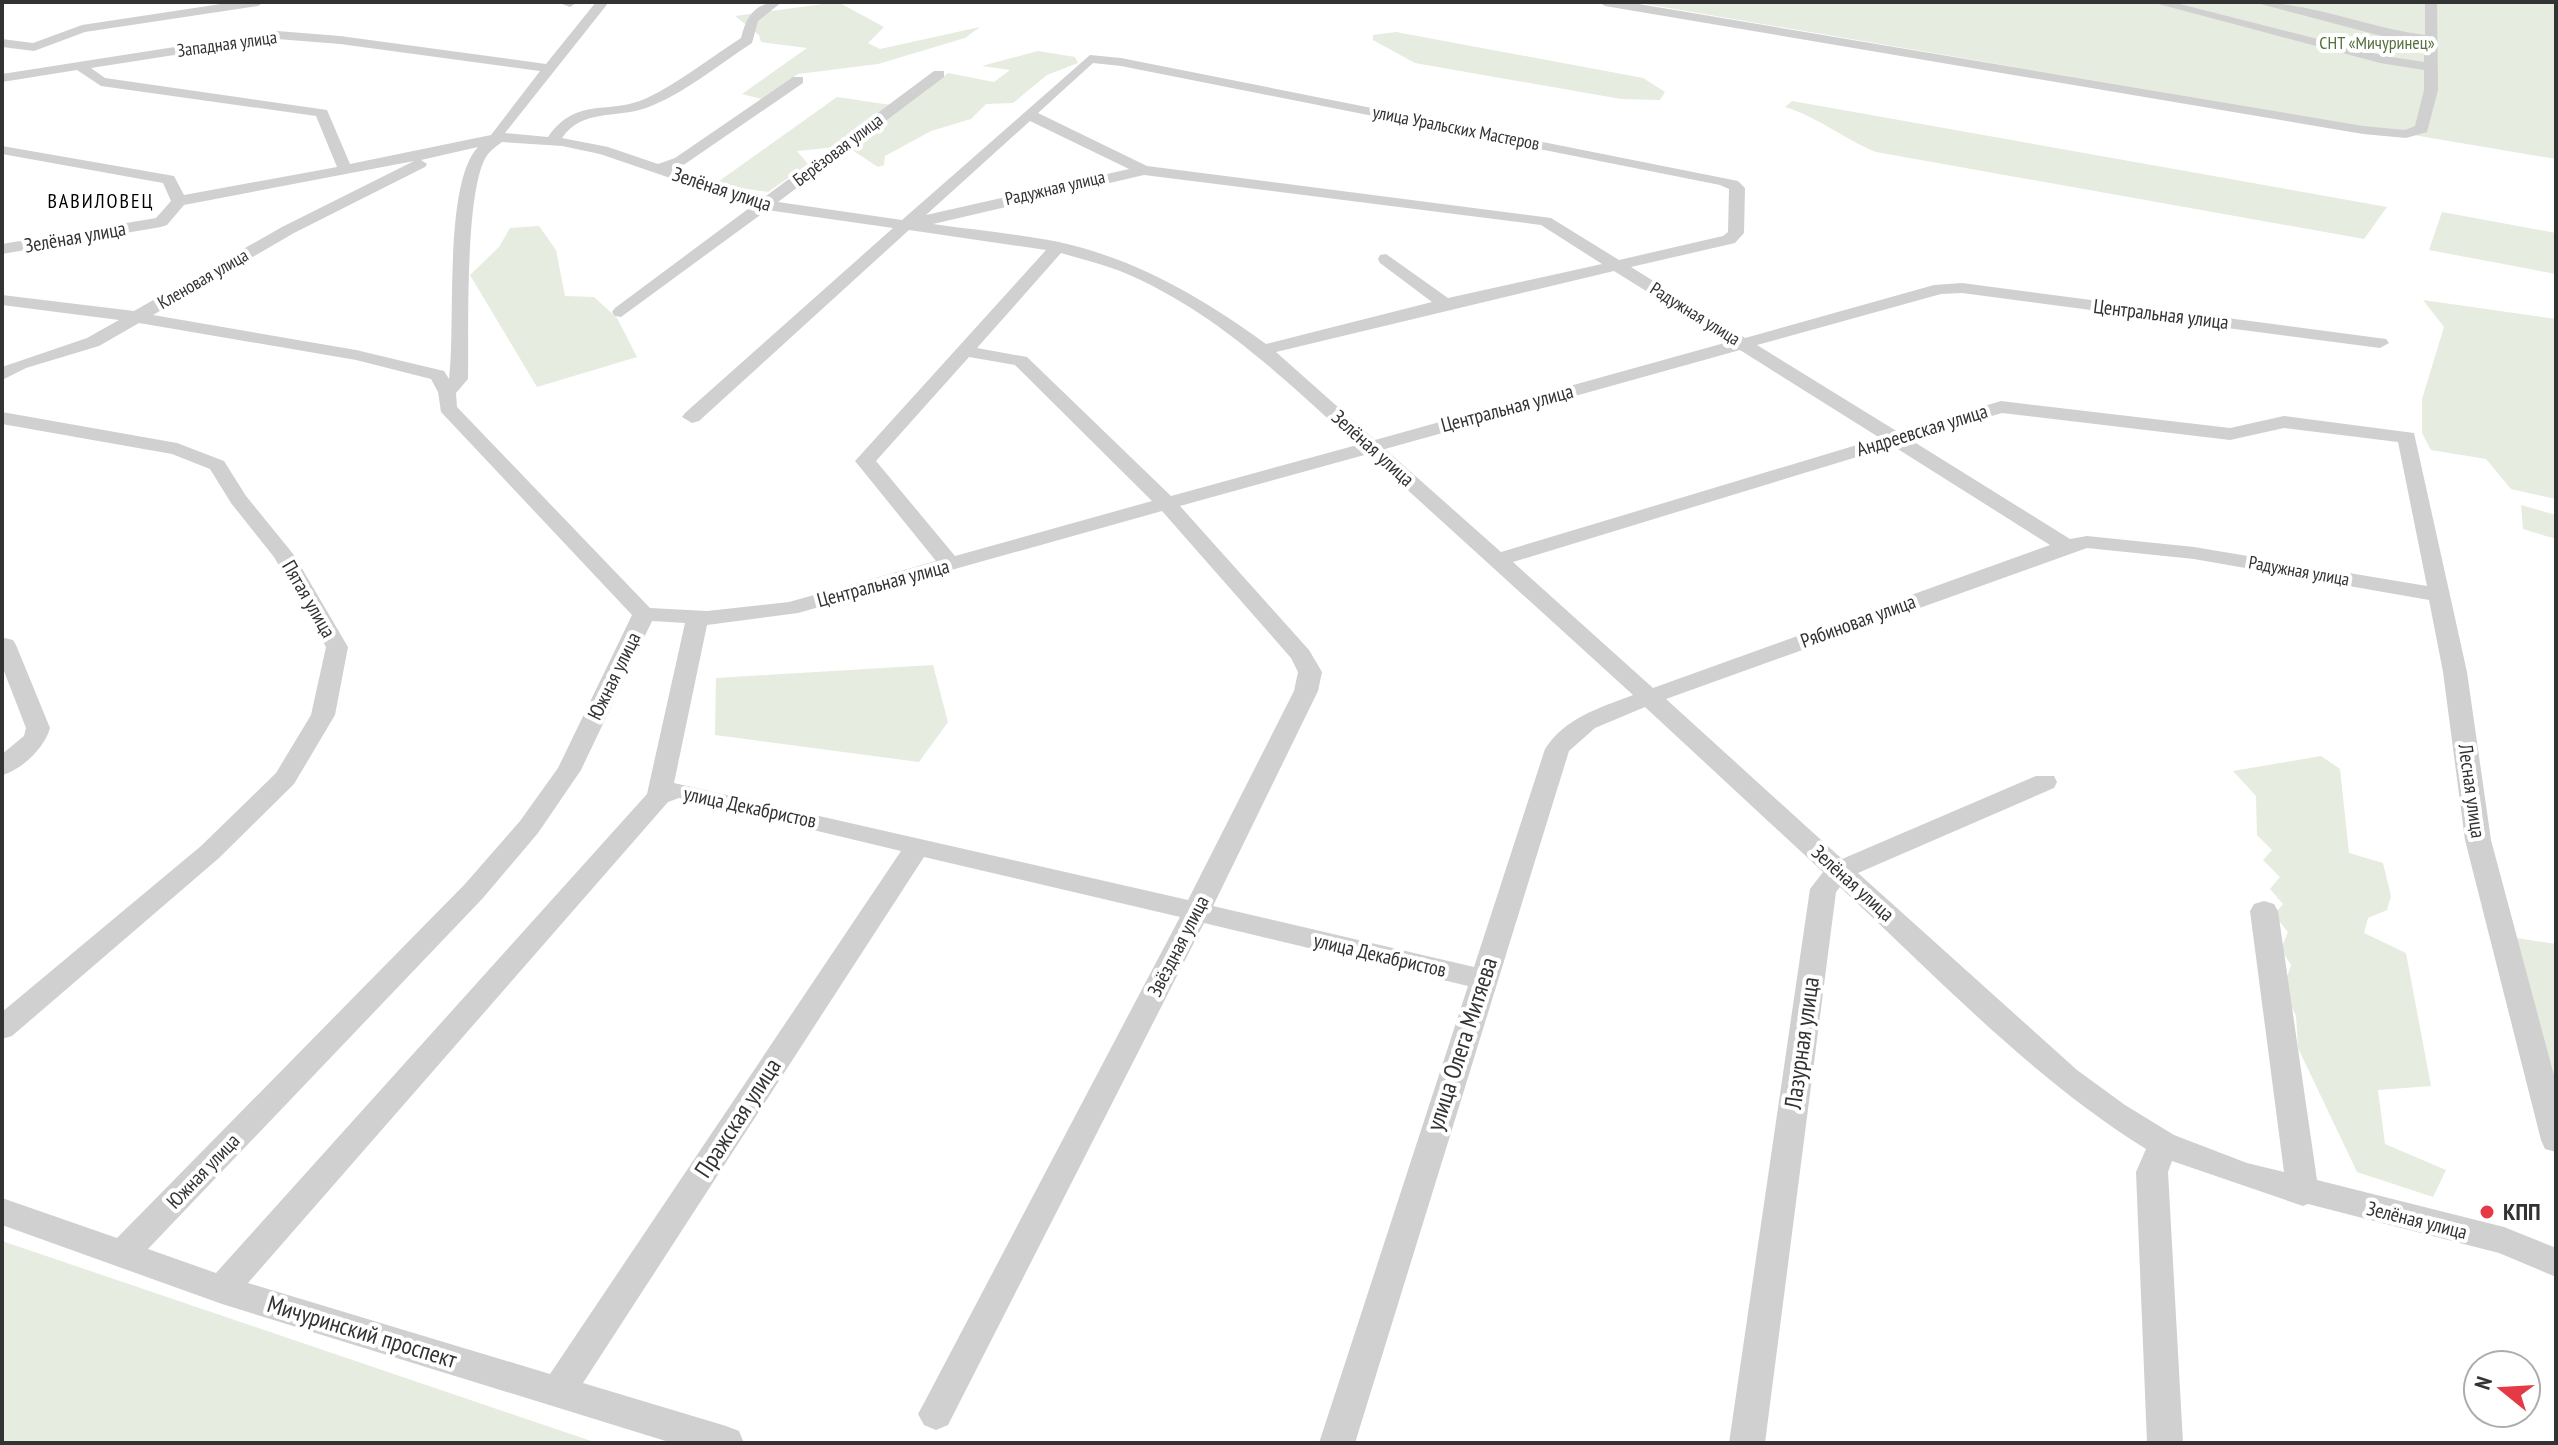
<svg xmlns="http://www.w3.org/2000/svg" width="2558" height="1445" viewBox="0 0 2558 1445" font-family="'PT Sans Narrow',sans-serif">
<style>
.green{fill:#e6ecdf}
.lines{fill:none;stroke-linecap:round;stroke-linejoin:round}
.minor{fill:#d0d0d0;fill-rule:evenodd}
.poi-dot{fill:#e63946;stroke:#fff;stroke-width:3}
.labels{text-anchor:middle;stroke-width:8;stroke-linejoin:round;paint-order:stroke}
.far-park-label{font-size:18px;fill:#56703f;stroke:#fff}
.far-street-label{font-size:18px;fill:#333;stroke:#fff}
.street-label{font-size:20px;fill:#333;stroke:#fff}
.far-quarter-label{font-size:20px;letter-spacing:2px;fill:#000;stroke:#fff}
.near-street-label{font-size:24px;fill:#333;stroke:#fff}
.near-poi-label{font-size:24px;font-weight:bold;fill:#333;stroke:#fff;text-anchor:start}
</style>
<rect width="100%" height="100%" fill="#fff"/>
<path class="green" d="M 838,2 L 884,27 L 868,43 L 880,49 L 980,27 L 965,38 L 878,64 L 798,74 L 761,99 L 742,94 L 807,48 L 761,42 L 759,35 L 735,16 Z
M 1634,2 L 2556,2 L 2556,159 L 2437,139 Z
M 1396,32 L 1643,78 L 1665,92 L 1660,100 L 1621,99 L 1415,63 L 1373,40 L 1373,35 Z
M 1038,51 L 1075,57 L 1078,63 L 1047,75 L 1013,103 L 986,104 L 971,119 L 931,131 L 885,156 L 884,165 L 878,167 L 846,146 L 797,151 L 808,164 L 768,192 L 715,184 L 837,97 L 904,107 L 948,73 L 994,82 L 1010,70 L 982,66 Z
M 1792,101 L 2387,207 L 2364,239 L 1876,152 C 1844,139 1818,117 1785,107 Z
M 2442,212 L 2556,233 L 2556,274 L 2429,250 Z
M 539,226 L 556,250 L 565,296 L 594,297 L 617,318 L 637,357 L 537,387 L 470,275 L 499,247 L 510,228 Z
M 2423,300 L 2556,319 L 2556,499 L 2511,489 L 2486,459 L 2431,450 L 2422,433 L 2422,399 L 2444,327 Z
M 2521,505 L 2556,515 L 2556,539 L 2523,529 Z
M 933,665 L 948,722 L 919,762 L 715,735 L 716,678 Z
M 2321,756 L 2340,769 L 2349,853 L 2383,863 L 2391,896 L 2387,910 L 2368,918 L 2364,933 L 2406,953 L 2431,1086 L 2378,1090 L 2385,1144 L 2446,1170 L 2433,1197 L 2357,1172 L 2298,1048 L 2296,1016 L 2283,988 L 2291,965 L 2281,949 L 2288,932 L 2274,915 L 2283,904 L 2270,889 L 2280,877 L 2263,860 L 2272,850 L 2257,835 L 2256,796 L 2233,771 Z
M 2516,938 L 2556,944 L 2556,1107 Z
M 2,1241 L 597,1443 L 2,1443 Z"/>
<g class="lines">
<path class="minor" d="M 234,2 L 264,2 L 258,6 L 85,32 L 34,51 L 2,47 L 2,39 L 33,43 L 82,25 Z
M 557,2 L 575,2 L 576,3 L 570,7 Z
M 596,2 L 609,2 L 505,133 L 548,137 C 578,95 608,116 647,98 C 680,82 710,58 741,38 C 747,14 756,2 782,2 L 758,21 L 752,43 C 718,65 684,94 646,108 C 615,119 583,108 562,138 L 608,147 L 658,164 L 675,158 L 793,77 L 803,77 L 803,83 L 685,164 L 672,169 L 762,199 L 934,71 L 944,71 L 944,77 L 778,202 L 902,220 L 1090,55 L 1121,58 L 1738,181 L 1745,188 L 1744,233 L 1735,243 L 1631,267 L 1745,338 L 1934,285 L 1962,283 L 2386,339 L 2389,343 L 2380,348 L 1962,293 L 1941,294 L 1757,345 L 1898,432 L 2001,401 L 2230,428 L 2284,416 L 2414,433 L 2467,672 L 2491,840 L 2556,1083 L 2556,1152 L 2545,1149 L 2541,1140 L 2465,840 L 2443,672 L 2429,600 L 2194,559 L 2087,548 L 1666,699 L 1842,859 L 2036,776 L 2054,776 L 2057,782 L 2054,788 L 1858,873 L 2077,1070 L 2125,1105 L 2174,1135 L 2247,1163 L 2284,1172 L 2250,911 L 2254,904 L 2264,901 L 2274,904 L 2278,911 L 2317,1180 L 2504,1227 L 2556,1248 L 2556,1277 L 2499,1253 L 2308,1204 L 2303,1206 L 2172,1161 L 2168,1172 L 2183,1443 L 2147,1443 L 2136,1172 L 2146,1149 C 2032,1078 1938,978 1840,887 L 1836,892 L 1765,1443 L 1729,1443 L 1810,889 L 1823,872 L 1645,707 L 1595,728 L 1569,751 L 1355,1443 L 1319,1443 L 1468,986 L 1204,923 L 948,1425 L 936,1430 L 924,1425 L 918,1414 L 924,1403 L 1180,917 L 924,857 L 583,1383 L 726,1426 L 739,1431 L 744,1443 L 672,1443 L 222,1304 L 2,1225 L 2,1198 L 117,1238 L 465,884 L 520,821 L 558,768 L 632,615 L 441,412 L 438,392 L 431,379 L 356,360 L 139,323 L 99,346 L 26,368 L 2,380 L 2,367 L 87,338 L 119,320 L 2,305 L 2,295 L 134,311 L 282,227 L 414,161 L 184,205 L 167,225 L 161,227 L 2,254 L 2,244 L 156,218 L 171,201 L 163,183 L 2,154 L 2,146 L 174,176 L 184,195 L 337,167 L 316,116 L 101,86 L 77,70 L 2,82 L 2,74 L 277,31 L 340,36 L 546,64 ZM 277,39 L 340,44 L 540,71 L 491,135 L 350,164 L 327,110 L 105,78 L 91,68 ZM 1093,63 L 1121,66 L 1720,185 L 1729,189 L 1728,232 L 1723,236 L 1619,260 L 1551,218 L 1147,166 L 1038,113 ZM 1030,121 L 1129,169 L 926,215 ZM 502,142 L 562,146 L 600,154 L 752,206 L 615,308 L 612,312 L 615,316 L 621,317 L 767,210 L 893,228 L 685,413 L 682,417 L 692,423 L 699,421 L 909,230 L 1046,250 L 855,461 L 936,561 L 789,602 L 707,611 L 650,608 L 457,407 L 456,393 L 468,379 C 469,334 464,185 488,154 C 492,149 498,145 502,142 ZM 478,147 C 443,184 456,326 449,379 L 444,371 L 356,350 L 153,315 L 294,233 L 425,167 L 427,164 L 421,160 ZM 1144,175 L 1541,225 L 1602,264 L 1448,298 L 1386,254 L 1380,255 L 1378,259 L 1380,263 L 1432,302 L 1266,344 C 1203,298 1136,259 1059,242 C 1018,234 975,230 933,224 ZM 1061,253 C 1081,259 1101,264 1120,271 C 1213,309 1284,379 1357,445 L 1171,496 L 1027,357 L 977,348 ZM 1614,271 L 1728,342 L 1375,440 L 1276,352 ZM 1740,350 L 1880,438 L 1501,552 L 1385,449 ZM 969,357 L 1015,365 L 1152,501 L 955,556 L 876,461 ZM 2002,413 L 2230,440 L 2284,428 L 2398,442 L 2427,586 L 2194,547 L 2087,536 L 2070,539 L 1911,440 ZM 1893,446 L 2050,545 L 1653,688 L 1513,562 ZM 1368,454 L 1633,695 C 1599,708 1565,718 1545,749 L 1474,967 L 1213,906 L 1318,691 L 1322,672 L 1309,650 L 1180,506 ZM 1162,511 L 1291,658 L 1298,672 L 1294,691 L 1188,900 L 674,783 L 707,625 L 798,613 ZM 652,621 L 685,623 L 647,794 L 216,1273 L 148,1249 L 483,898 L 538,833 L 581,770 ZM 679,798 L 901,851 L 550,1374 L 248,1283 L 668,802 Z
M 1599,2 L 1627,2 L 2363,126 L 2405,130 L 2415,126 L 2424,90 L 2424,70 L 2380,63 L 2151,2 L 2172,2 L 2385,56 L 2424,62 L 2424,43 L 2393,39 L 2253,2 C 2310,2 2367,28 2425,35 L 2425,2 L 2437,2 L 2438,90 L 2427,132 L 2406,138 L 2363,134 L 1605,6 Z
M 2,412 L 177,443 L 224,461 L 246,496 L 294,555 L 348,647 L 335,715 L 294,784 L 219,858 L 12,1036 L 2,1039 L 2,1012 L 201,846 L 276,773 L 311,715 L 326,647 L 274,557 L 231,503 L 210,469 L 172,454 L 2,424 Z
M 5,638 L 13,640 L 16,645 L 50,728 C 45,747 22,770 2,775 L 2,754 L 24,736 L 26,728 L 2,666 L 2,639 Z"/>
</g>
<circle class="poi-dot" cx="2487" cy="1212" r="8"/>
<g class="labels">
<g class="far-park-label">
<text x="2377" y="49">СНТ «Мичуринец»</text>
</g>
<g class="far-street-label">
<text transform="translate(227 44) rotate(-8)" y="6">Западная улица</text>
<text transform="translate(1456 128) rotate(11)" y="6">улица Уральских Мастеров</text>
<text transform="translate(838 150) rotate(-37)" y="6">Берёзовая улица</text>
<text transform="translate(1055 188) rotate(-13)" y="6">Радужная улица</text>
<text transform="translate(203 279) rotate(-30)" y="6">Кленовая улица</text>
<text transform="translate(1695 314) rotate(32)" y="6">Радужная улица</text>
<text transform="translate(2299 571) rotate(10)" y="6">Радужная улица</text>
</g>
<g class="street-label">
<text transform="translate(722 189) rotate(18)" y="7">Зелёная улица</text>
<text transform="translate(75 237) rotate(-10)" y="7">Зелёная улица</text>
<text transform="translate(2161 314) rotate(7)" y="7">Центральная улица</text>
<text transform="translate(1507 408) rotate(-15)" y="7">Центральная улица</text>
<text transform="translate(1922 430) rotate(-17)" y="7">Андреевская улица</text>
<text transform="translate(1373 448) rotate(42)" y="7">Зелёная улица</text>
<text transform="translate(883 583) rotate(-15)" y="7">Центральная улица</text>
<text transform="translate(309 599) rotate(60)" y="7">Пятая улица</text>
<text transform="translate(1858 621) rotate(-20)" y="7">Рябиновая улица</text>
<text transform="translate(614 676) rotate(-64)" y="7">Южная улица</text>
<text transform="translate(2472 791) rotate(82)" y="7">Лесная улица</text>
<text transform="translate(750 807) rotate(12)" y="7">улица Декабристов</text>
<text transform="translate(1853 883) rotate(42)" y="7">Зелёная улица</text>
<text transform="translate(1178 946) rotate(-63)" y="7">Звёздная улица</text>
<text transform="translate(1380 955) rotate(13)" y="7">улица Декабристов</text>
<text transform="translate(203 1171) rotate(-46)" y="7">Южная улица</text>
<text transform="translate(2417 1220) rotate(14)" y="7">Зелёная улица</text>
</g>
<g class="far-quarter-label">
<text x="101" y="208">ВАВИЛОВЕЦ</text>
</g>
<g class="near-street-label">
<text transform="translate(1802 1043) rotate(-82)" y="8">Лазурная улица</text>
<text transform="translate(1462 1044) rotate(-72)" y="8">улица Олега Митяева</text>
<text transform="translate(738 1118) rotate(-57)" y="8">Пражская улица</text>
<text transform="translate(362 1332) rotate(17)" y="8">Мичуринский проспект</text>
</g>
<g class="near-poi-label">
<text x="2503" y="1220">КПП</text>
</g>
</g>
<rect width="2558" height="1445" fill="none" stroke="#333333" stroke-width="8"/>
<g transform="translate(2502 1389) rotate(288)"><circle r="38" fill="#ffffff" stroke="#adadad" stroke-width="2"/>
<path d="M0-6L14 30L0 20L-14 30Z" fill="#e63946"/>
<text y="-12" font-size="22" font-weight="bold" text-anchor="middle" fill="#333333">N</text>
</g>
</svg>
